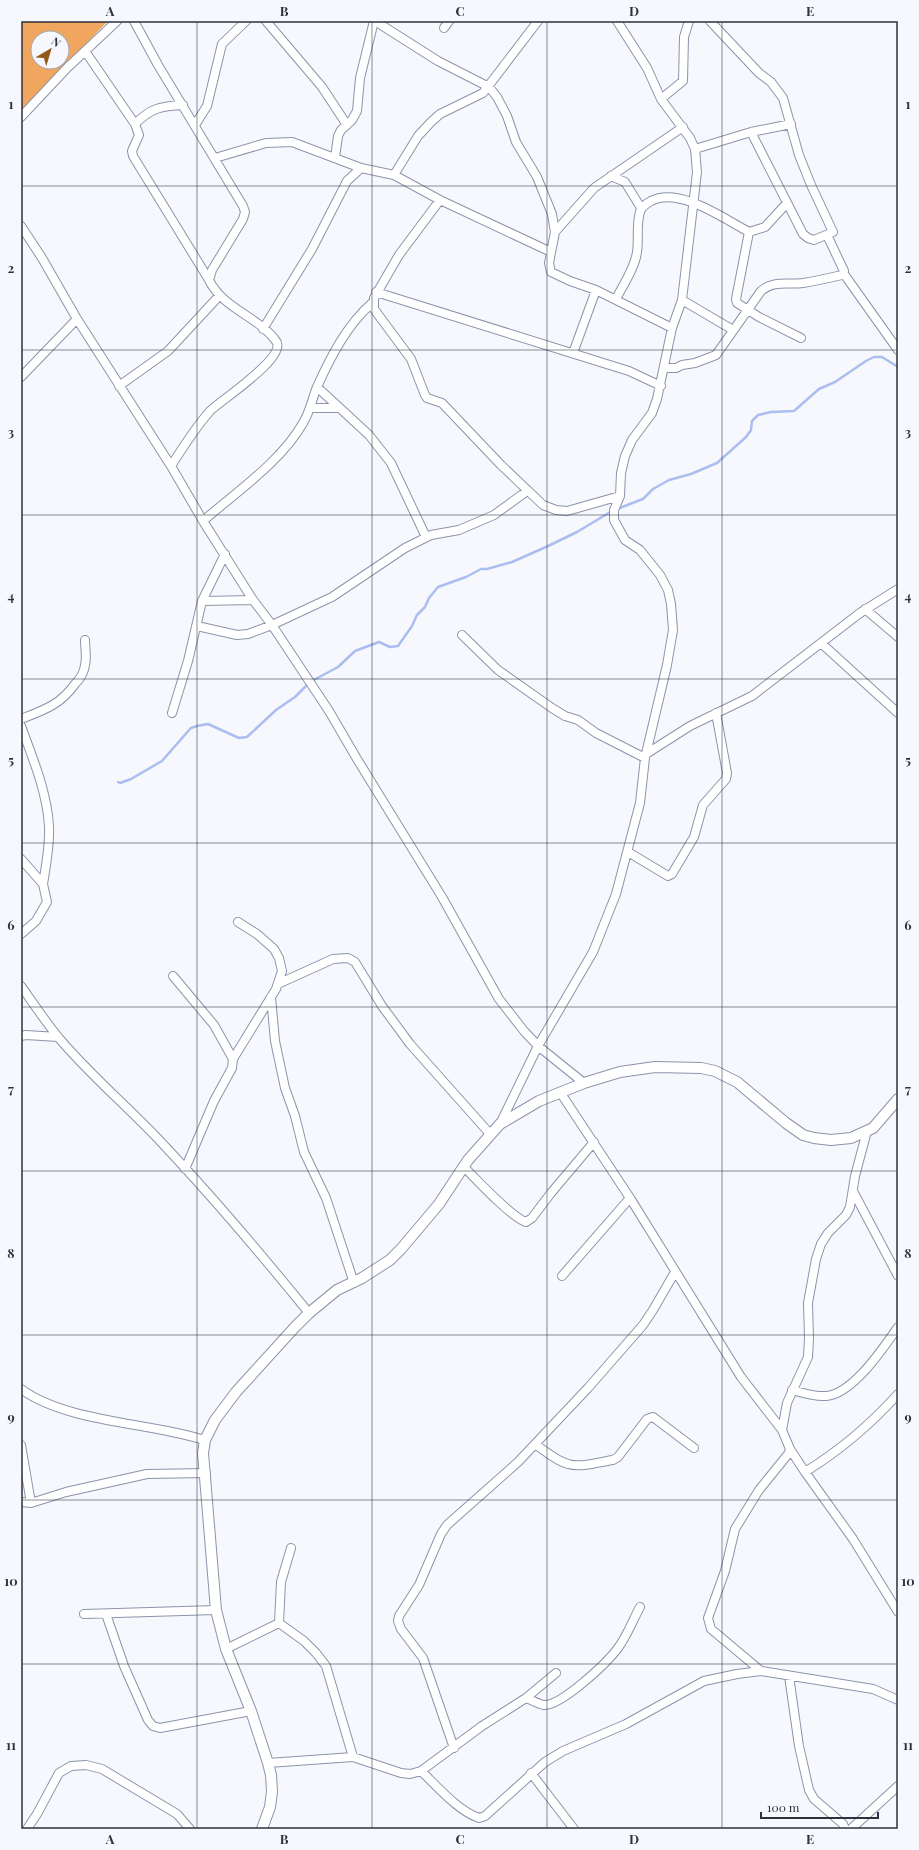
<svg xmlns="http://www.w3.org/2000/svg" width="919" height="1850" viewBox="0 0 919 1850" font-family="'Playfair Display',serif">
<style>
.forest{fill:#f0a65e;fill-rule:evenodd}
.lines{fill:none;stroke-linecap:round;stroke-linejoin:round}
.stream{stroke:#acbdf0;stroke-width:2.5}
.minor-casing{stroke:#8c94ac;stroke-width:10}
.tertiary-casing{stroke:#8c94ac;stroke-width:12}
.minor{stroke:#fff;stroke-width:8}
.tertiary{stroke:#fff;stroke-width:10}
.grid{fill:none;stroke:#2d313b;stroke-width:1;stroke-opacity:0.55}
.neatline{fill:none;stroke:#2d313b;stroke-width:1.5}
.grid-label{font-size:13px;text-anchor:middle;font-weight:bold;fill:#2d313b}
</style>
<rect width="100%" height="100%" fill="#f6f8fd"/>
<path class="forest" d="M 21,21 L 108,21 L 21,110 ZM 38,38 L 62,38 L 62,62 L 38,62 Z"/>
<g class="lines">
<path class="stream" d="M 617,509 L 643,499 L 653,489 L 669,480 L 691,474 L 717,463 L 746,437 L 751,430 L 752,421 L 758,415 L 771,412 L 794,411 L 819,389 L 835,382 L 866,361 L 874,357 L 882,357 L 898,367
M 118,782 L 120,783 L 131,779 L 162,761 L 183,737 L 191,728 L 197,726 L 208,724 L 239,738 L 247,737 L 276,710 L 295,697 L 310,682 L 338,667 L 355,651 L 379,642 L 390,647 L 398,646 L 412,626 L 417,615 L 425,607 L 429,598 L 438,587 L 466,577 L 481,569 L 487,569 L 512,562 L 546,547 L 577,532 L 612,511"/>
<defs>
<path id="minor" d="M 134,21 L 158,65 L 243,206 L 245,212 L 243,219 L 212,270 L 209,280 C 223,309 258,316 276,341 C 288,357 221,400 210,411 C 195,428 183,447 171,466
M 266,21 L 322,87 L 347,125
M 375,21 L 438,61 L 489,87 L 497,97 L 507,116 L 516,142 L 537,177 L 552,214 L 555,232 L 549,263 L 551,272 L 570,281 L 596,290 L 672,328
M 710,21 L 759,73 L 771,82 L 783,98 L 799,155 L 811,185 L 833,232 L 814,240 L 808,238 L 803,234 L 751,132
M 444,28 L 449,21
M 85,51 L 135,124 L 139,135 L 132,151 L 133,156 L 209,280
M 661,99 L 683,81 L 684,37 L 689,21
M 21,117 L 67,68 L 117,21
M 135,124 C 151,108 161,106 183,105
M 195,125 L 207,106 L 222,44 L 246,21
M 695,149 L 751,132 L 791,124
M 215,158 L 266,143 L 292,142 L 361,168 L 394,175 L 440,200 L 551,252
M 335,158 L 338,136 L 341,130 L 352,120 L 357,111 L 360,78 L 374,21
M 394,175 L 418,136 L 431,122 L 440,114 L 483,93 L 538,21
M 611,176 L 625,182 L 641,208
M 440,200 L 399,255 L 374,298 L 374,309 L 411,359 L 425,395 L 427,398 L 442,403 L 501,465 L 543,505 L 556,510 L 567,511 L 620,496
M 21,226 L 42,258 L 77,319 L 171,466 L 203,521 L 253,600 L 272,625 L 329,711 L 357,759 L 442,897 L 499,999 L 524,1031 L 538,1046 L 584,1083
M 555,232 L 594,188 L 683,127
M 749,232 L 736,299 L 737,303 L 759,317 L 801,338
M 844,274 L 898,350
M 376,292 L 629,371 L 661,386
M 616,299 C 623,285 635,268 637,252 C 639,239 636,225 640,212 C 641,207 646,204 651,201 C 679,186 724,219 749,232 L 765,227 L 787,203
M 682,300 L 733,330
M 263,329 L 312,249 L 347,181 L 361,168
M 573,353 L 596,290
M 664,368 L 676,368 L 682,365 L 695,363 L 716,355 L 761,291 C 774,280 787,285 803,283 C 816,281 829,278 842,275 L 844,271 L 827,235
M 21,377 L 77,319
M 119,386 L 168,351 L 219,296
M 317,387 L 369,435 L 391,463 L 426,537
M 310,408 L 339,408
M 203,521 C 236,492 281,462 303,423 C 310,412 312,399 317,387 C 331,356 347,325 372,303
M 202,601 L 253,600
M 865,609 L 898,637
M 197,626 L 237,635 L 248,634 L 272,625 L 332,597 L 405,548 L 431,535 L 459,530 L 494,515 L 527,491
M 462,635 L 498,670 L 552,708 L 565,716 L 578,720 L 596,733 L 645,758
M 821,643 L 898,713
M 172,713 L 188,661 L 202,601 L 225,554
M 21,719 C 44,710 60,705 75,684 C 80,679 84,673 85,665 C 87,658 85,648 85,640
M 21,726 C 33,759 47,792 49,826 C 50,846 46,865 43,884
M 646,754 L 690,726 L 752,696 L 860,613 L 898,589
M 628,852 L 668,876 L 672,874 L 694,837 L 703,805 L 726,779 L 727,773 L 716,713
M 21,859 L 43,884 L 47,902 L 36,921 L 21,934
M 173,976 L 214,1025 L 233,1059 L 232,1068 L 214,1101 L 185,1169
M 280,983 L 333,959 L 348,958 L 355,962 L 382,1006 L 410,1044 L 491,1135
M 21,986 C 33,1003 45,1021 58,1037 C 89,1074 127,1106 160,1141 C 212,1196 261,1254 309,1313
M 271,997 L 275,1041 L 285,1088 L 295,1116 L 304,1152 L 326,1198 L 354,1283
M 21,1036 L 26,1035 L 58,1037
M 233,1059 L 276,989 L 282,971 L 279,958 L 274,949 L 257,934 L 238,922
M 560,1092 L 630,1198 L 741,1377 L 782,1430 L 790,1449 L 789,1453 L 759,1490 L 735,1529 L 725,1571 L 708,1618 L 711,1629 L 761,1671
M 500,1124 L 538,1046 L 593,952 L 616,894 L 640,803 L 645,758 L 667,665 L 673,630 L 671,604 L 668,590 L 660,575 L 640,550 L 625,540 L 614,520 L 614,510 L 620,496 L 621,473 L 625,456 L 632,440 L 652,413 L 657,399 L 672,328 L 682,300 L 697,172 L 695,149 L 690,138 L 661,99 L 647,68 L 617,21
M 464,1167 C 477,1180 511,1217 526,1222 L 532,1218 L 551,1193 L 594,1142
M 853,1191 L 898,1276
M 562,1276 L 630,1198
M 21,1389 C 59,1417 126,1422 172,1432 C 183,1434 194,1437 205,1440
M 792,1390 C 803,1393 815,1397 826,1396 C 853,1394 884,1347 898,1327
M 782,1430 L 787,1403 L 808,1357 L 809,1338 L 808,1303 L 816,1259 L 821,1244 L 828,1233 L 846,1215 L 850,1207 L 855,1176 L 867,1131
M 535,1444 C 545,1451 556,1461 568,1464 C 582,1468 599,1462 613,1460 L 618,1457 L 647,1419 L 653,1417 L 694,1448
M 21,1445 L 31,1503
M 790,1449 L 805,1472 L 853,1539 L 898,1612
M 805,1472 C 839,1451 871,1424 898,1394
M 21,1502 L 31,1503 L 66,1492 L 147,1474 L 206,1473
M 291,1548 L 281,1582 L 279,1623 L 304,1641 L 316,1653 L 326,1666 L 353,1757
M 84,1614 L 216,1610
M 106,1614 L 124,1666 L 148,1720 L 153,1726 L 160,1728 L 251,1711
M 226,1649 L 279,1623
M 789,1676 L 799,1746 L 809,1790 L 814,1799 L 843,1824 L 845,1829
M 526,1698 C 532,1700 538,1704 544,1705 C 561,1706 607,1663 618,1648 C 627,1636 633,1620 640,1607
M 454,1748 L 423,1658 L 401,1629 L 398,1621 L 399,1616 L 419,1585 L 441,1534 L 447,1525 L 518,1462 L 588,1388 L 643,1325 L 653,1310 L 675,1272
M 268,1763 L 353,1757 L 401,1773 L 410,1774 L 421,1771 L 482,1726 L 526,1698 L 556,1673
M 421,1771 C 438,1787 457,1810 479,1818 L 485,1816 L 545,1762 L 563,1751 L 626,1724 L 704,1681 L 737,1674 L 761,1671 L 873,1689 L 898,1700
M 531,1773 L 574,1829
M 27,1829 L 37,1814 L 59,1773 L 71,1766 L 86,1765 L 102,1769 L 177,1814 L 190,1829
M 851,1829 L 898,1786"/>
<path id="tertiary" d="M 262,1829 L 270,1807 L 272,1792 L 271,1775 L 268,1763 L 251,1711 L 226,1649 L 216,1610 L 203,1453 L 205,1440 L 215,1420 L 236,1392 L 295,1327 L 309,1313 L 337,1290 L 362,1278 L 390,1260 L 401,1249 L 439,1204 L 468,1160 L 500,1124 L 539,1101 L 584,1083 L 620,1072 L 655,1067 L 701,1068 L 715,1071 L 737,1082 L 786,1123 L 803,1135 L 814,1138 L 831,1140 L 851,1138 L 873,1128 L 898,1099"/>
</defs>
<use href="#minor" class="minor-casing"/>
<use href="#tertiary" class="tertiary-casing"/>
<use href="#minor" class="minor"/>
<use href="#tertiary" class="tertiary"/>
</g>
<path class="grid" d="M 197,21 L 197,1829M 372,21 L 372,1829M 547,21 L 547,1829M 722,21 L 722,1829M 21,186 L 898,186M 21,350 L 898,350M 21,515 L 898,515M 21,679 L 898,679M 21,843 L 898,843M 21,1007 L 898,1007M 21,1171 L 898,1171M 21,1335 L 898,1335M 21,1500 L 898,1500M 21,1664 L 898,1664"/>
<rect width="919" height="1850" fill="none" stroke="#f6f8fd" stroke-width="44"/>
<g transform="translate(50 50) rotate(38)"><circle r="19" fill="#f6f8fd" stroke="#a6a8af"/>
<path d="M0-3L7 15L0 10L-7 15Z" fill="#935916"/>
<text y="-6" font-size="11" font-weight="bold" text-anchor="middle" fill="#2d313b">N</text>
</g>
<path d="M761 1812v6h117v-6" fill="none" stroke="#2d313b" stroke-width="2"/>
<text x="767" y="1812" font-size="12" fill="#2d313b" stroke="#f6f8fd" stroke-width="3" paint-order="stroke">100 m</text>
<rect x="22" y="22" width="875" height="1806" class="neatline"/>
<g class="grid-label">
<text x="110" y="16">A</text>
<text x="284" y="16">B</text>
<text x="460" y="16">C</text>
<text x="634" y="16">D</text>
<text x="810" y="16">E</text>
<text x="11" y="109">1</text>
<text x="908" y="109">1</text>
<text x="11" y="273">2</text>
<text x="908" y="273">2</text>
<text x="11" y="437">3</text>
<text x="908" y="437">3</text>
<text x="11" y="601">4</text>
<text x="908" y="601">4</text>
<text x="11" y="765">5</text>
<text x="908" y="765">5</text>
<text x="11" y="930">6</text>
<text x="908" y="930">6</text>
<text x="11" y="1094">7</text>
<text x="908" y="1094">7</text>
<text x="11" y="1258">8</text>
<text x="908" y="1258">8</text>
<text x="11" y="1422">9</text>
<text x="908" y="1422">9</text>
<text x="11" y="1586">10</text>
<text x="908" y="1586">10</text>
<text x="11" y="1750">11</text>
<text x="908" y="1750">11</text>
<text x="110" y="1844">A</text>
<text x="284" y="1844">B</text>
<text x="460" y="1844">C</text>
<text x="634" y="1844">D</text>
<text x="810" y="1844">E</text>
</g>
</svg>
